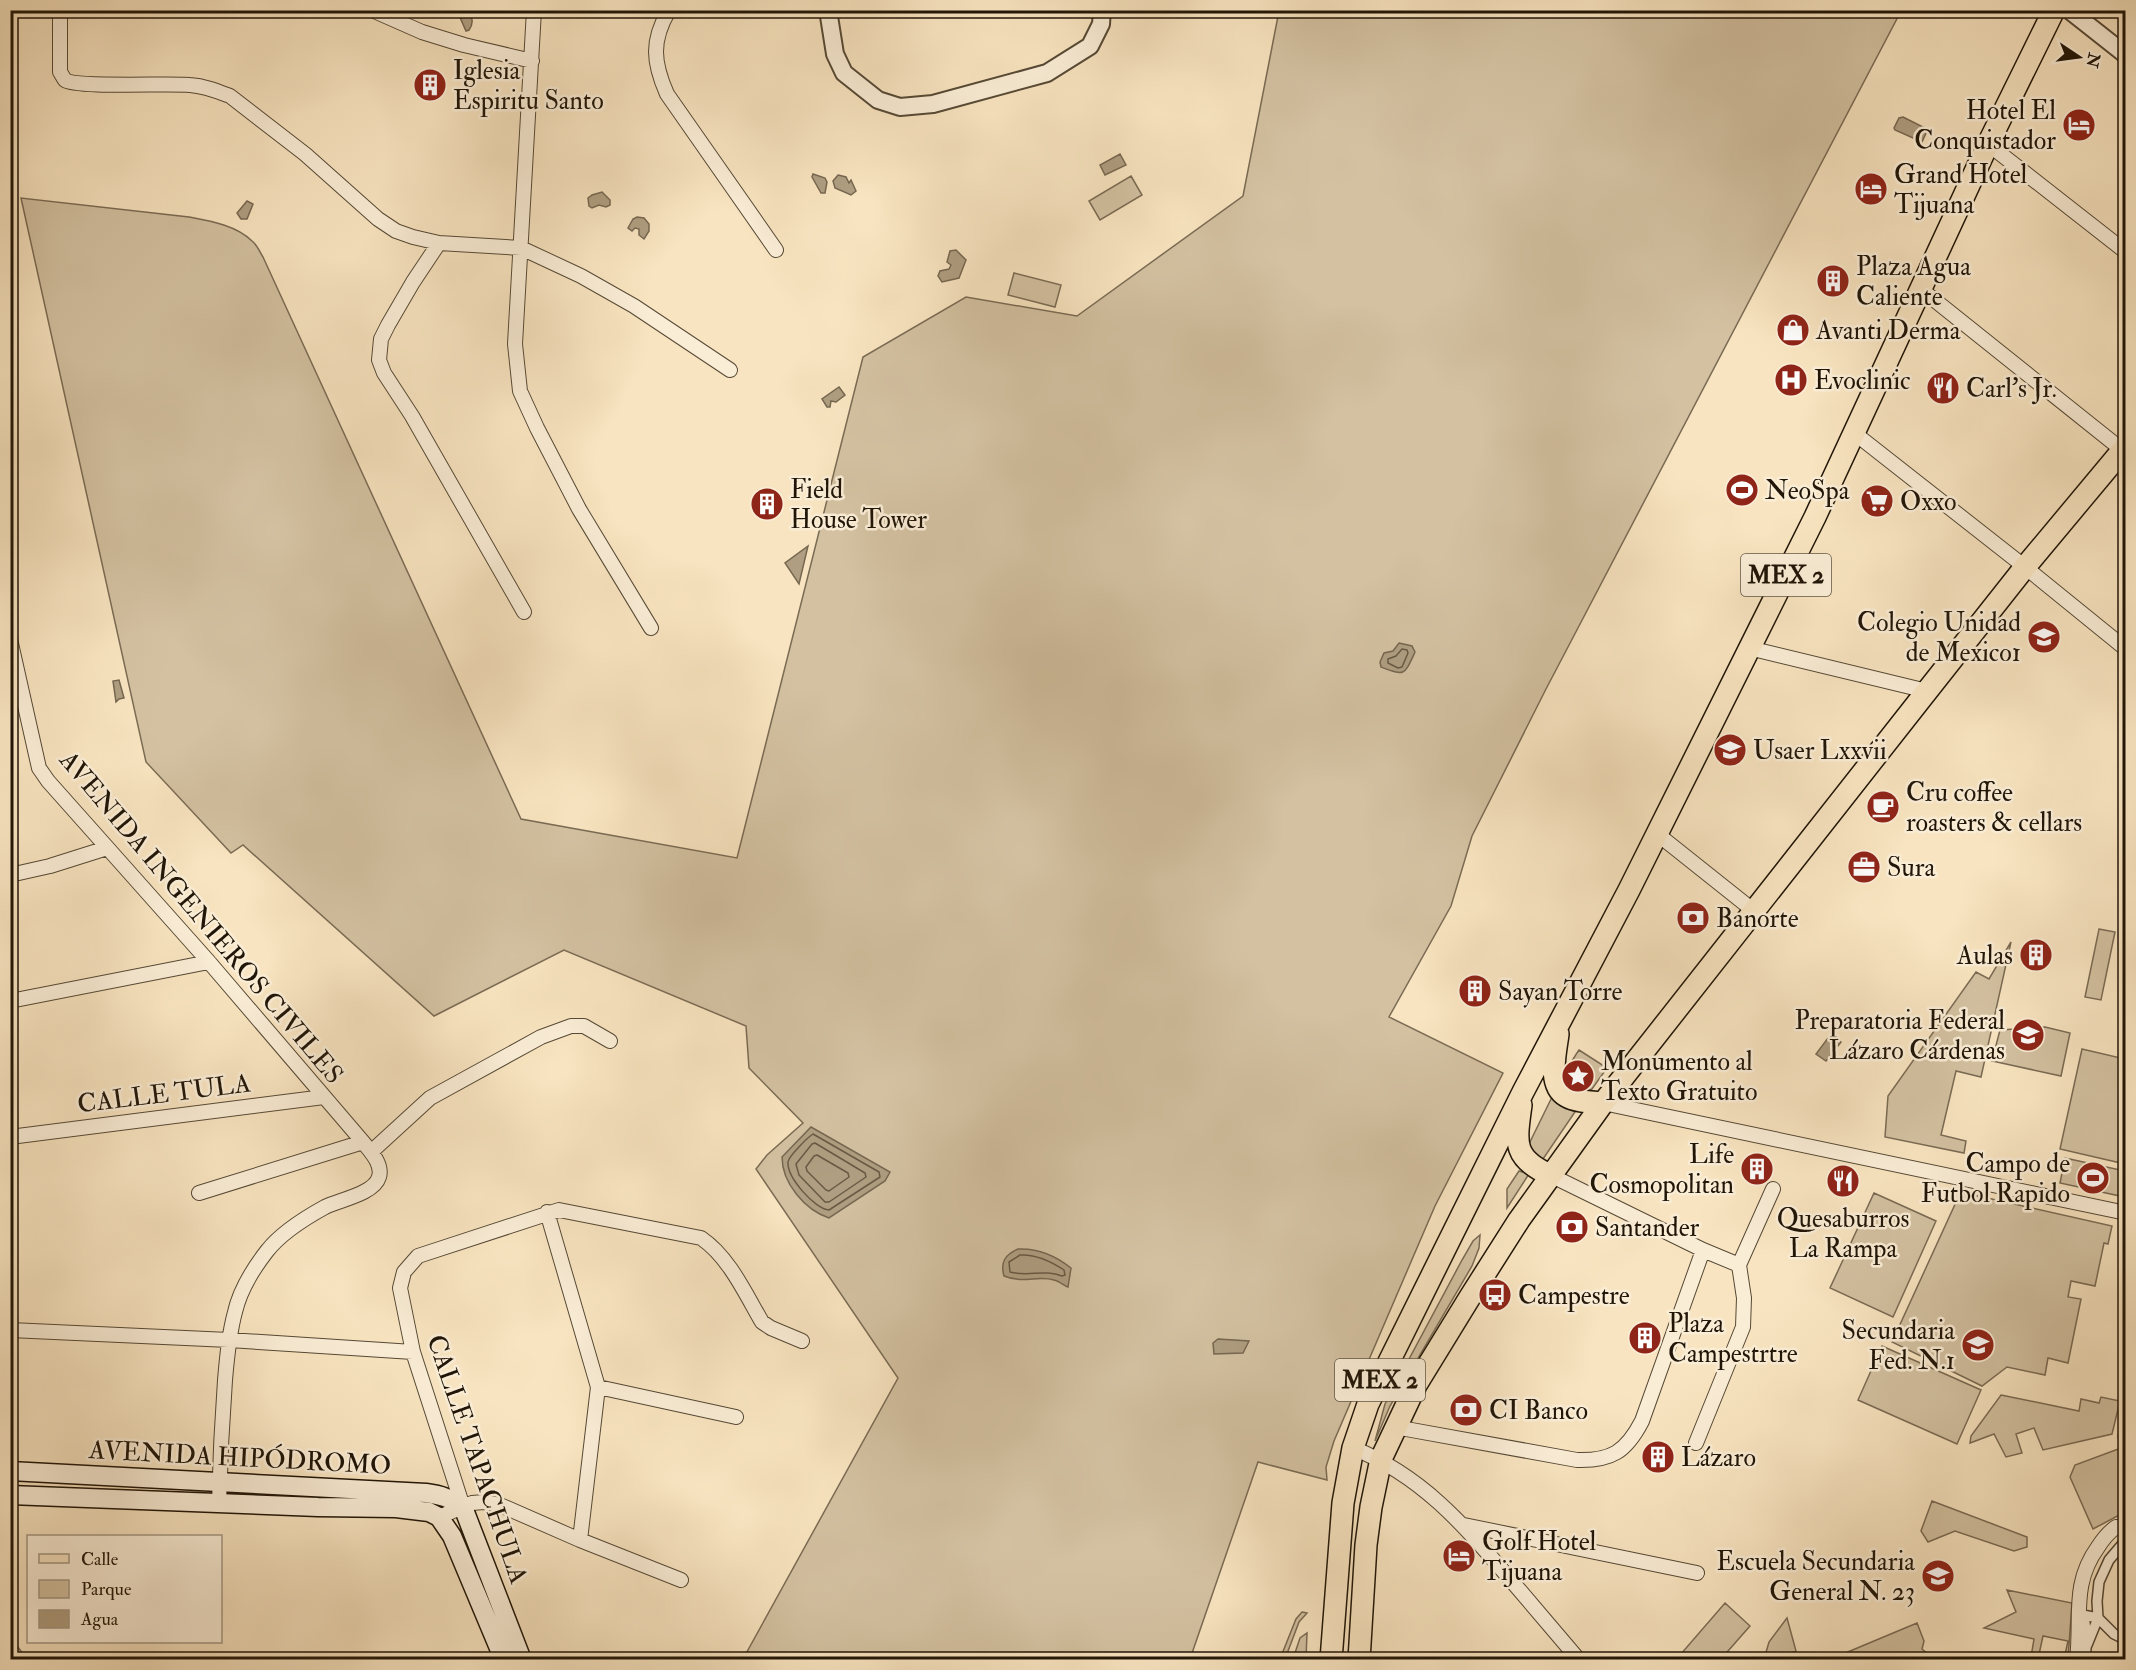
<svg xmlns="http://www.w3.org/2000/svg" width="2136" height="1670" viewBox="0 0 2136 1670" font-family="'IM FELL Double Pica',serif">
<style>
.green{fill:#d3c1a1;stroke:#7a6b54;stroke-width:1.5}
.water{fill:#af9e81;stroke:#766750;stroke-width:1.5}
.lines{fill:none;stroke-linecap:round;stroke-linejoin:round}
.shore{stroke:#685a44;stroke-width:1.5}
.pedestrian-casing{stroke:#564935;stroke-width:12}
.minor-casing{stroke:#564935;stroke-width:16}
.tertiary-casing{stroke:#564935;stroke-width:20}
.secondary-casing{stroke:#201507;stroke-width:21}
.primary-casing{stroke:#201507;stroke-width:24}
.pedestrian{stroke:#faedd6;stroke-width:9}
.minor{stroke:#faedd6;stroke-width:14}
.tertiary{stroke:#faedd6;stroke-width:16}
.secondary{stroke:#faedd6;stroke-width:18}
.primary{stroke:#f8e4c0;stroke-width:21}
.labels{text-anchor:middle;stroke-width:5;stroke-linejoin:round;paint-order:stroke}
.shield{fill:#faedd6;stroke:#615645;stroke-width:1.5}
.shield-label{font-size:24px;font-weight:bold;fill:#201507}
.poi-label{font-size:26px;fill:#201507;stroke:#faedd6;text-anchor:start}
.street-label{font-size:26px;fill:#201507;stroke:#faedd6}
</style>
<rect width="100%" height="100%" fill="#f8e4c0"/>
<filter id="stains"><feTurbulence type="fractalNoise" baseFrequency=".00333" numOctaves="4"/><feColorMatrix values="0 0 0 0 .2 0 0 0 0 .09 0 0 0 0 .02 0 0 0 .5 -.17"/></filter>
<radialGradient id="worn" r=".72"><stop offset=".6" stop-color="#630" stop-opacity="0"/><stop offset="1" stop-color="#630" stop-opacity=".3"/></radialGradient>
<path class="green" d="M 1279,11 L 1901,11 L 1546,689 L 1472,836 L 1451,906 L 1389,1017 L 1503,1073 L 1435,1206 L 1334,1441 L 1326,1467 L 1327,1480 L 1258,1462 L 1190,1659 L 743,1659 L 898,1378 L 756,1169 L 767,1155 L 803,1123 L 749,1068 L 746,1026 L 564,950 L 434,1016 L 243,845 L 231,853 L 146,762 L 21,198 L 189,217 C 210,221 236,225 252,241 C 257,245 260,252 263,257 L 521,819 L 737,858 L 863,357 L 966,297 L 1077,316 L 1243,196 Z
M 1131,176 L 1142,195 L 1100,220 L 1089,201 Z
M 1014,273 L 1061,285 L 1055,307 L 1008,295 Z
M 2099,929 L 2115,932 L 2101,1000 L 2085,997 Z
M 2011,942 L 1981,1077 L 1956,1071 L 1941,1135 L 1966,1141 L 1964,1153 L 1885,1137 L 1888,1096 L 1976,972 L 1989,979 Z
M 2045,1027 L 2070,1033 L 2061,1076 L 1992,1061 L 2000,1030 Z
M 2082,1049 L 2125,1059 L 2125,1164 L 2060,1149 Z
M 1579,1050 L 1607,1068 L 1592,1089 L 1585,1093 L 1568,1086 C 1564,1073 1572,1060 1579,1050 Z
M 1553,1095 L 1577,1109 L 1543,1159 L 1537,1159 L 1529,1144 Z
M 2065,1158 L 2125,1171 L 2120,1196 L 2060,1183 Z
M 1519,1171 L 1529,1174 L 1507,1208 L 1507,1189 Z
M 1874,1193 L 1936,1221 L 1893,1317 L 1830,1288 Z
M 1965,1193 L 2112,1226 L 2108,1244 L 2104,1243 L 2095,1286 L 2071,1281 L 2068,1297 L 2081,1299 L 2068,1363 L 2048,1358 L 2045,1375 L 2007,1367 L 1982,1386 L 1892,1342 L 1957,1200 Z
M 1480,1235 L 1479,1248 L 1472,1266 L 1390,1406 L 1375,1441 L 1385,1404 L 1462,1260 L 1473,1241 Z
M 1882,1346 L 1981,1390 L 1957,1444 L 1858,1400 Z
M 2001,1395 L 2079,1411 L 2081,1399 L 2099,1403 L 2101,1397 L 2120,1401 L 2112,1434 L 2043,1450 L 2034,1428 L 2016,1434 L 2022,1453 L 2006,1457 L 1994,1434 L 1970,1443 L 1971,1436 Z
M 2123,1405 L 2126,1406 L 2125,1512 L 2093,1529 L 2070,1477 L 2075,1465 L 2121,1448 L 2118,1437 Z
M 1932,1501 L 2027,1537 L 2027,1547 L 2014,1551 L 1955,1531 L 1928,1542 L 1921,1531 Z
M 2007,1590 L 2072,1603 L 2068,1659 L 2064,1659 L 2068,1641 L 2043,1636 L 2038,1659 L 2031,1657 L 2034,1639 L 1984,1628 L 2016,1612 Z
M 1725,1603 L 1750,1626 L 1721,1659 L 1686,1659 L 1680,1655 Z
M 1302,1612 L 1307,1613 L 1299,1622 L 1285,1659 L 1280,1659 L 1296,1619 Z
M 1787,1618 L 1796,1651 L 1776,1659 L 1764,1659 L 1769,1642 Z
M 1917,1623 L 1924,1641 L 1922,1649 L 1934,1659 L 1831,1659 Z
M 1307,1633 L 1306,1659 L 1293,1659 L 1300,1638 Z
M 11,1638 L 27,1659 L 11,1659 Z"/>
<path class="water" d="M 466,11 C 473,16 474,23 469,30 L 466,31 L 459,15 L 461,12 Z
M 1903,117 L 1925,128 L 1927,131 L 1922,142 L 1895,130 L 1894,128 L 1899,118 Z
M 1120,154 L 1126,165 L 1105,175 L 1100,165 Z
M 813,174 L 825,178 L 827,182 L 825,193 L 821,193 L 812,177 Z
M 838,175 L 846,177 L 849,183 L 851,180 L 856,191 L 851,195 L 835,188 L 833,181 Z
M 602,192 L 610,200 L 610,205 L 606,207 L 599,205 L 592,208 L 589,206 L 588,198 L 592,195 Z
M 247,201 L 253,204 L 247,219 L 241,219 L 237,213 Z
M 637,217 L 644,218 L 649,224 L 649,231 L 644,239 L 639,235 L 639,229 L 635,228 L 632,231 L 628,228 L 633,219 Z
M 956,250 L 966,260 L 959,278 L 942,282 L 938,276 L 940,271 L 949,269 L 951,265 L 947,262 L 950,251 Z
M 839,387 L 845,395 L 836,402 L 831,401 L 830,407 L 827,407 L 822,399 Z
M 808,546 L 799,584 L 785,563 Z
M 1399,643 L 1412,646 L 1415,652 C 1404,676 1405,676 1381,667 L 1380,662 L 1384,653 L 1393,651 Z
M 119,680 L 124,698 L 119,699 L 116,702 L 113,681 Z
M 1831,1034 L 1841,1042 L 1826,1061 L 1816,1054 Z
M 811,1127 L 890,1172 L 885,1181 L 829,1218 C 805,1210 782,1183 782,1157 Z
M 1018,1249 C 1037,1248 1056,1256 1071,1268 L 1068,1287 C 1063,1285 1059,1281 1054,1280 C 1038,1275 1024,1284 1004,1276 C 1000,1262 1005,1255 1018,1249 Z
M 1218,1339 L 1249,1341 L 1243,1353 L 1214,1354 L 1213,1343 Z"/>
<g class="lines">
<path class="shore" d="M 1402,649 L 1407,650 L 1408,653 L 1402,667 L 1398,668 L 1388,663 L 1388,659 L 1396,656 Z
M 813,1134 L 879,1172 L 880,1177 L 829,1210 C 815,1209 787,1178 788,1162 C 789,1156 807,1138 813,1134 Z
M 815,1143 L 865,1173 L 866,1177 L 829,1202 L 825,1202 L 799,1175 L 796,1164 L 812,1144 Z
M 817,1155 L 848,1173 L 849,1177 L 829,1191 L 826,1190 L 807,1171 L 806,1167 L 814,1156 Z
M 1020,1255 C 1035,1254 1052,1262 1064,1270 L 1065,1275 L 1062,1276 C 1045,1269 1027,1277 1010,1272 L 1009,1262 Z"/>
<defs>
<path id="pedestrian" d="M 2078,1614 L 2098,1618 L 2114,1634 L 2126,1640
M 2084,1615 L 2087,1637 L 2085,1660
M 2087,1645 L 2098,1618 L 2097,1601 L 2099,1582 L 2109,1560 L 2126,1540"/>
<path id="minor" d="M 60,10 L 60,72 C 61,73 64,79 65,80 C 76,88 170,83 190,85 C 205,86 217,91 230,96 L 305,154 L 378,219 L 396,231 L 413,237 L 439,243 L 521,248 L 581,276 L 634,306 L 730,370
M 372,10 L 422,32 L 464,45 L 532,61
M 534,10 L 515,344 L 520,391 L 537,428 L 579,509 L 651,628
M 669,10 C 651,41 653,62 667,94 L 776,250
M 1988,144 L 2126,252
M 439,243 L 413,282 L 388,325 L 381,339 L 379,360 L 384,373 L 412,416 L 524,612
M 1922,290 L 2126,453
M 1853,432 L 2025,567 L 2126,649
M 10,639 L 39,768 L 48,781 L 209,962 L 363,1142 C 370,1151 383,1164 379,1177 C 374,1194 339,1200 325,1207 C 305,1218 281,1233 267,1251 C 253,1269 240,1290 235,1312 C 229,1334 227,1357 225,1380 C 222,1421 220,1462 219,1503
M 1749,648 L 1927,691
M 1656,833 L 1754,911
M 10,875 L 50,866 L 107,848
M 10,1001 L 209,962
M 1603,1103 L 2126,1213
M 10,1137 L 324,1097
M 371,1152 L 430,1098 L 541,1037 L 571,1026 L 584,1026 L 610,1041
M 1550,1175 L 1703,1250 L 1739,1265
M 199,1193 L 363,1142
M 547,1212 L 598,1387 L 580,1540
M 10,1330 L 229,1340 L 413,1352
M 598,1387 L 736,1417
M 1395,1427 L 1577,1460 C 1611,1461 1626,1452 1642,1421 L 1703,1250
M 1696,1443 L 1743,1327 L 1744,1298 L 1739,1265 L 1773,1189
M 1353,1448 C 1425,1477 1467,1529 1516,1586 C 1537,1611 1558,1635 1579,1660
M 463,1507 L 413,1352 L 400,1288 L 404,1272 L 418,1256 L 559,1210 L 701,1238 C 729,1257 745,1293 762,1322 L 771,1328 L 802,1341
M 439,1517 L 472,1503 L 484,1502 L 500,1505 L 580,1540 L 681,1580
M 1464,1525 L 1697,1573
M 2077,1660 C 2082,1618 2071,1584 2098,1547 C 2103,1539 2109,1532 2116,1527"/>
<path id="tertiary" d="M 828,10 L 835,54 L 844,73 L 878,100 L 900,107 L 933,104 L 1047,73 L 1090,46 L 1101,24 L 1102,10
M 2069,10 L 2126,55"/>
<path id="secondary" d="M 10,1471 L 426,1493 C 440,1495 451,1498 463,1507 L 522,1660
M 10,1495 L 318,1507 L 396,1508 L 429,1512 L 439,1517 L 452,1536 L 504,1660"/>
<path id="primary" d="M 1558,1034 C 1556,1051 1547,1085 1566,1096 C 1576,1102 1592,1102 1603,1103
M 1521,1105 C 1516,1142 1512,1158 1550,1175
M 1331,1660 L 1343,1503 L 1353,1448 L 1368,1404 L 1523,1092 L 1629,890 L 1815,517 L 1988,144 L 2054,10
M 1359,1660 L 1366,1545 L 1371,1507 L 1381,1459 L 1416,1385 L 1470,1297 L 1519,1220 L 1603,1103 L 1927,691 L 2025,567 L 2126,446"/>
</defs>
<use href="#pedestrian" class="pedestrian-casing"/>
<use href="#minor" class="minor-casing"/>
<use href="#tertiary" class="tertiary-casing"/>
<use href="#secondary" class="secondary-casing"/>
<use href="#primary" class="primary-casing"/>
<use href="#pedestrian" class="pedestrian"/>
<use href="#minor" class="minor"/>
<use href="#tertiary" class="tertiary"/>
<use href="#secondary" class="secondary"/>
<use href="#primary" class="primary"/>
</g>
<defs>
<symbol id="building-disc" viewBox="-11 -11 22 22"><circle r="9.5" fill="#8f2418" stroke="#faedd6"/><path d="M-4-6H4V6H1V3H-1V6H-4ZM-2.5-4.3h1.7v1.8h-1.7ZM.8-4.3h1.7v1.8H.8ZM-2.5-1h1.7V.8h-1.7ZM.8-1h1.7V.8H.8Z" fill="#fff"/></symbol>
<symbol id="hotel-disc" viewBox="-11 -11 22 22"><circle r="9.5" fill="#8f2418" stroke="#faedd6"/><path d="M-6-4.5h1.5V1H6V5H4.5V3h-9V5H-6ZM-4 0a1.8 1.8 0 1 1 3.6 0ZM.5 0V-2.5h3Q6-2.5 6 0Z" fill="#fff"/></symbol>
<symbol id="shop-disc" viewBox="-11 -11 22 22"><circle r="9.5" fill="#8f2418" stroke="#faedd6"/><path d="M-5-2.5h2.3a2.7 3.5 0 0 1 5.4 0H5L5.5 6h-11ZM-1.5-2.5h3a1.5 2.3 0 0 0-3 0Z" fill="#fff"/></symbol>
<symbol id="hospital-disc" viewBox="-11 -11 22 22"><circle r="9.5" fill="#8f2418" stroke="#faedd6"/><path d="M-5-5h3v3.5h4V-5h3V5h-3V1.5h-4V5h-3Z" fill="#fff"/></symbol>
<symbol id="restaurant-disc" viewBox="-11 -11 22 22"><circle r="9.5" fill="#8f2418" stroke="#faedd6"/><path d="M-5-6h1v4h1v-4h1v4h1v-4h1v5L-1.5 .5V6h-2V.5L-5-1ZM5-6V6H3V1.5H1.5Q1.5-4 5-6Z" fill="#fff"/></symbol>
<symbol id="stadium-disc" viewBox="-11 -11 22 22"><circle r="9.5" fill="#8f2418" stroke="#faedd6"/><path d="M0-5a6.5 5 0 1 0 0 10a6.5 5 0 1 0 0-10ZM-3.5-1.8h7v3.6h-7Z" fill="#fff"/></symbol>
<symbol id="supermarket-disc" viewBox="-11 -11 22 22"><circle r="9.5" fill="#8f2418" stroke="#faedd6"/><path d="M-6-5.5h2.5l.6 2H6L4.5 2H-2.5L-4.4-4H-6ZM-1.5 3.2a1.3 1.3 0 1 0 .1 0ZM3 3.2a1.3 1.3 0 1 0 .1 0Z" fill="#fff"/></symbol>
<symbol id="university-disc" viewBox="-11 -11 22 22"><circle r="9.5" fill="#8f2418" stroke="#faedd6"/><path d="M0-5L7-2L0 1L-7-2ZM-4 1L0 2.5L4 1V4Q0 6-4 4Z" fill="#fff"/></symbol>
<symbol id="school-disc" viewBox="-11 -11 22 22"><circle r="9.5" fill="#8f2418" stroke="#faedd6"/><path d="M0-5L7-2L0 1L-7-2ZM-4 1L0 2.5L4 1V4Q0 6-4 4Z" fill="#fff"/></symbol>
<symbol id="cafe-disc" viewBox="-11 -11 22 22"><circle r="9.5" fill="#8f2418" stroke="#faedd6"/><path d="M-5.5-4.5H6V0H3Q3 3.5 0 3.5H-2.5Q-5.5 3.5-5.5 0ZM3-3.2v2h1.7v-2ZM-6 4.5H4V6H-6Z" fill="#fff"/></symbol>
<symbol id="office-disc" viewBox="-11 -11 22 22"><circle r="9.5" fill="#8f2418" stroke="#faedd6"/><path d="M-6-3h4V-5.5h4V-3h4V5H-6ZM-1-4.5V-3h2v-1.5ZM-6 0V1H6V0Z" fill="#fff"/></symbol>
<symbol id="bank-disc" viewBox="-11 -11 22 22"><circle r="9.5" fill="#8f2418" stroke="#faedd6"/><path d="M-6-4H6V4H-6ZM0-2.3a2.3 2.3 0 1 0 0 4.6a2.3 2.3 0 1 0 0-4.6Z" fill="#fff"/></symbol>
<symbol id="sight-disc" viewBox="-11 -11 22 22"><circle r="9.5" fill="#8f2418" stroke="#faedd6"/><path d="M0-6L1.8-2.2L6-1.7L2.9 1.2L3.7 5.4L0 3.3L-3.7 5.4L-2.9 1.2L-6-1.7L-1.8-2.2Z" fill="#fff"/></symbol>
<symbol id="bus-disc" viewBox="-11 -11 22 22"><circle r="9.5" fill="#8f2418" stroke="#faedd6"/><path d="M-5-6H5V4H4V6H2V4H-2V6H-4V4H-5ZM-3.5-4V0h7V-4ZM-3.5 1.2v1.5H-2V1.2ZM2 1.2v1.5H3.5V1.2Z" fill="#fff"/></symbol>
</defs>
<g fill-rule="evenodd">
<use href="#building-disc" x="411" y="66" width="38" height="38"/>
<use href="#hotel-disc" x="2060" y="106" width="38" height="38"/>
<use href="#hotel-disc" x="1852" y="170" width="38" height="38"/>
<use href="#building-disc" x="1814" y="262" width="38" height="38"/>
<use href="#shop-disc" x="1774" y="311" width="38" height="38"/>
<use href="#hospital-disc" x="1772" y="361" width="38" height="38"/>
<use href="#restaurant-disc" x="1924" y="369" width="38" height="38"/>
<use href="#stadium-disc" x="1723" y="471" width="38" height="38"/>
<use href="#supermarket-disc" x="1858" y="482" width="38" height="38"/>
<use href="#building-disc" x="748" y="485" width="38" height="38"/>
<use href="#university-disc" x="2025" y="618" width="38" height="38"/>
<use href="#school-disc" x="1711" y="731" width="38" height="38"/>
<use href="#cafe-disc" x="1864" y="788" width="38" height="38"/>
<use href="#office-disc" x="1845" y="848" width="38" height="38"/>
<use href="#bank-disc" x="1674" y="899" width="38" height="38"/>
<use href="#building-disc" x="2017" y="936" width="38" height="38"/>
<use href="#building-disc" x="1456" y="972" width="38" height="38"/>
<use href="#school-disc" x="2009" y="1016" width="38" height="38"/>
<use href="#sight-disc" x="1559" y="1057" width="38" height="38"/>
<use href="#building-disc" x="1738" y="1150" width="38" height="38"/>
<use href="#stadium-disc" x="2074" y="1159" width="38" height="38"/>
<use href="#restaurant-disc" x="1824" y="1162" width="38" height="38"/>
<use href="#bank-disc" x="1553" y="1208" width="38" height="38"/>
<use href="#bus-disc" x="1476" y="1276" width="38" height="38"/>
<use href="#building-disc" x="1626" y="1319" width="38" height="38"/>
<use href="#school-disc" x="1959" y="1326" width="38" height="38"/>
<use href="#bank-disc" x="1447" y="1391" width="38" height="38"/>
<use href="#building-disc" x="1639" y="1438" width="38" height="38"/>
<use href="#hotel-disc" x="1440" y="1537" width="38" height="38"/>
<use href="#school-disc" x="1919" y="1557" width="38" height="38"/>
</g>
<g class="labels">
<g class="shield">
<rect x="1741" y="554" width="90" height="42" rx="4.5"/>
<rect x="1335" y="1359" width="90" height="42" rx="4.5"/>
</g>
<g class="shield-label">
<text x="1786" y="583">MEX 2</text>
<text x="1380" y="1388">MEX 2</text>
</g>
<g class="poi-label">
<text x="453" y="79">Iglesia<tspan x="453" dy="30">Espiritu Santo</tspan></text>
<text x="2056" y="119" text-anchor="end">Hotel El<tspan x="2056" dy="30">Conquistador</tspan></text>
<text x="1894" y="183">Grand Hotel<tspan x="1894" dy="30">Tijuana</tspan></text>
<text x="1856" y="275">Plaza Agua<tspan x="1856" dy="30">Caliente</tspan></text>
<text x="1816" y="339">Avanti Derma</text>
<text x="1814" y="389">Evoclinic</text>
<text x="1966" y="397">Carl's Jr.</text>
<text x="790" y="498">Field<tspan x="790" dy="30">House Tower</tspan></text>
<text x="1765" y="499">NeoSpa</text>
<text x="1900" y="510">Oxxo</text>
<text x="2021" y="631" text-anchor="end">Colegio Unidad<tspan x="2021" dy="30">de Mexico1</tspan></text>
<text x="1753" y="759">Usaer Lxxvii</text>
<text x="1906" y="801">Cru coffee<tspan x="1906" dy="30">roasters &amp; cellars</tspan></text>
<text x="1887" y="876">Sura</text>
<text x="1716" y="927">Banorte</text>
<text x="2013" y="964" text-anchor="end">Aulas</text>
<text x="1498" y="1000">Sayan Torre</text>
<text x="2005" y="1029" text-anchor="end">Preparatoria Federal<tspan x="2005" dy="30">Lázaro Cárdenas</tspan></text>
<text x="1601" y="1070">Monumento al<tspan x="1601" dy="30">Texto Gratuito</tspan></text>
<text x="1734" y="1163" text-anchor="end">Life<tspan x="1734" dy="30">Cosmopolitan</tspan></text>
<text x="2070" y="1172" text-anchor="end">Campo de<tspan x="2070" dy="30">Futbol Rapido</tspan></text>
<text x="1843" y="1227" text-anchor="middle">Quesaburros<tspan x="1843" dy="30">La Rampa</tspan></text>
<text x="1595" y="1236">Santander</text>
<text x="1518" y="1304">Campestre</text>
<text x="1668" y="1332">Plaza<tspan x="1668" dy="30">Campestrtre</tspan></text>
<text x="1955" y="1339" text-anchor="end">Secundaria<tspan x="1955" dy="30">Fed. N.1</tspan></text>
<text x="1489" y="1419">CI Banco</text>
<text x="1681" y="1466">Lázaro</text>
<text x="1482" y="1550">Golf Hotel<tspan x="1482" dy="30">Tijuana</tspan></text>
<text x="1915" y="1570" text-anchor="end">Escuela Secundaria<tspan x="1915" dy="30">General N. 23</tspan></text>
</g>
<g class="street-label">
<text transform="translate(202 917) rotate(50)" y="9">AVENIDA INGENIEROS CIVILES</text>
<text transform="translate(164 1093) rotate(-7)" y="9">CALLE TULA</text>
<text transform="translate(240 1457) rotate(3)" y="9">AVENIDA HIPÓDROMO</text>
<text transform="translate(478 1459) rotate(71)" y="9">CALLE TAPACHULA</text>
</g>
</g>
<rect width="2136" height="1670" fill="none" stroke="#f8e4c0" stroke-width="36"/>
<rect x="12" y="12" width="2112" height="1646" fill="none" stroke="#201507" stroke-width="3"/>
<rect x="18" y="18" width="2100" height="1634" fill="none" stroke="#201507" stroke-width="1.5"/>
<rect x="27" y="1535" width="195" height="108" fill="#faedd6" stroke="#a39783" stroke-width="1.5"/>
<rect x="39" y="1554" width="30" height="9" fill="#f8e4c0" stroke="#a39783" stroke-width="1.5"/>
<text x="81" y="1565" font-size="18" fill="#201507">Calle</text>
<rect x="39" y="1580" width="30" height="18" fill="#d3c1a1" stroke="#a39783" stroke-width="1.5"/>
<text x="81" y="1595" font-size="18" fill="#201507">Parque</text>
<rect x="39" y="1610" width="30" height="18" fill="#af9e81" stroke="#a39783" stroke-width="1.5"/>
<text x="81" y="1625" font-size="18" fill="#201507">Agua</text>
<g transform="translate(2079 57) rotate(103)" stroke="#faedd6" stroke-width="4.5" paint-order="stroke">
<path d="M0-4.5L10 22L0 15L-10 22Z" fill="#201507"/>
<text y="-9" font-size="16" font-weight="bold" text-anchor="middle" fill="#201507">N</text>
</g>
<rect width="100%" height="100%" filter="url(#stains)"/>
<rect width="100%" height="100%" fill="url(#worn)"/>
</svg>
